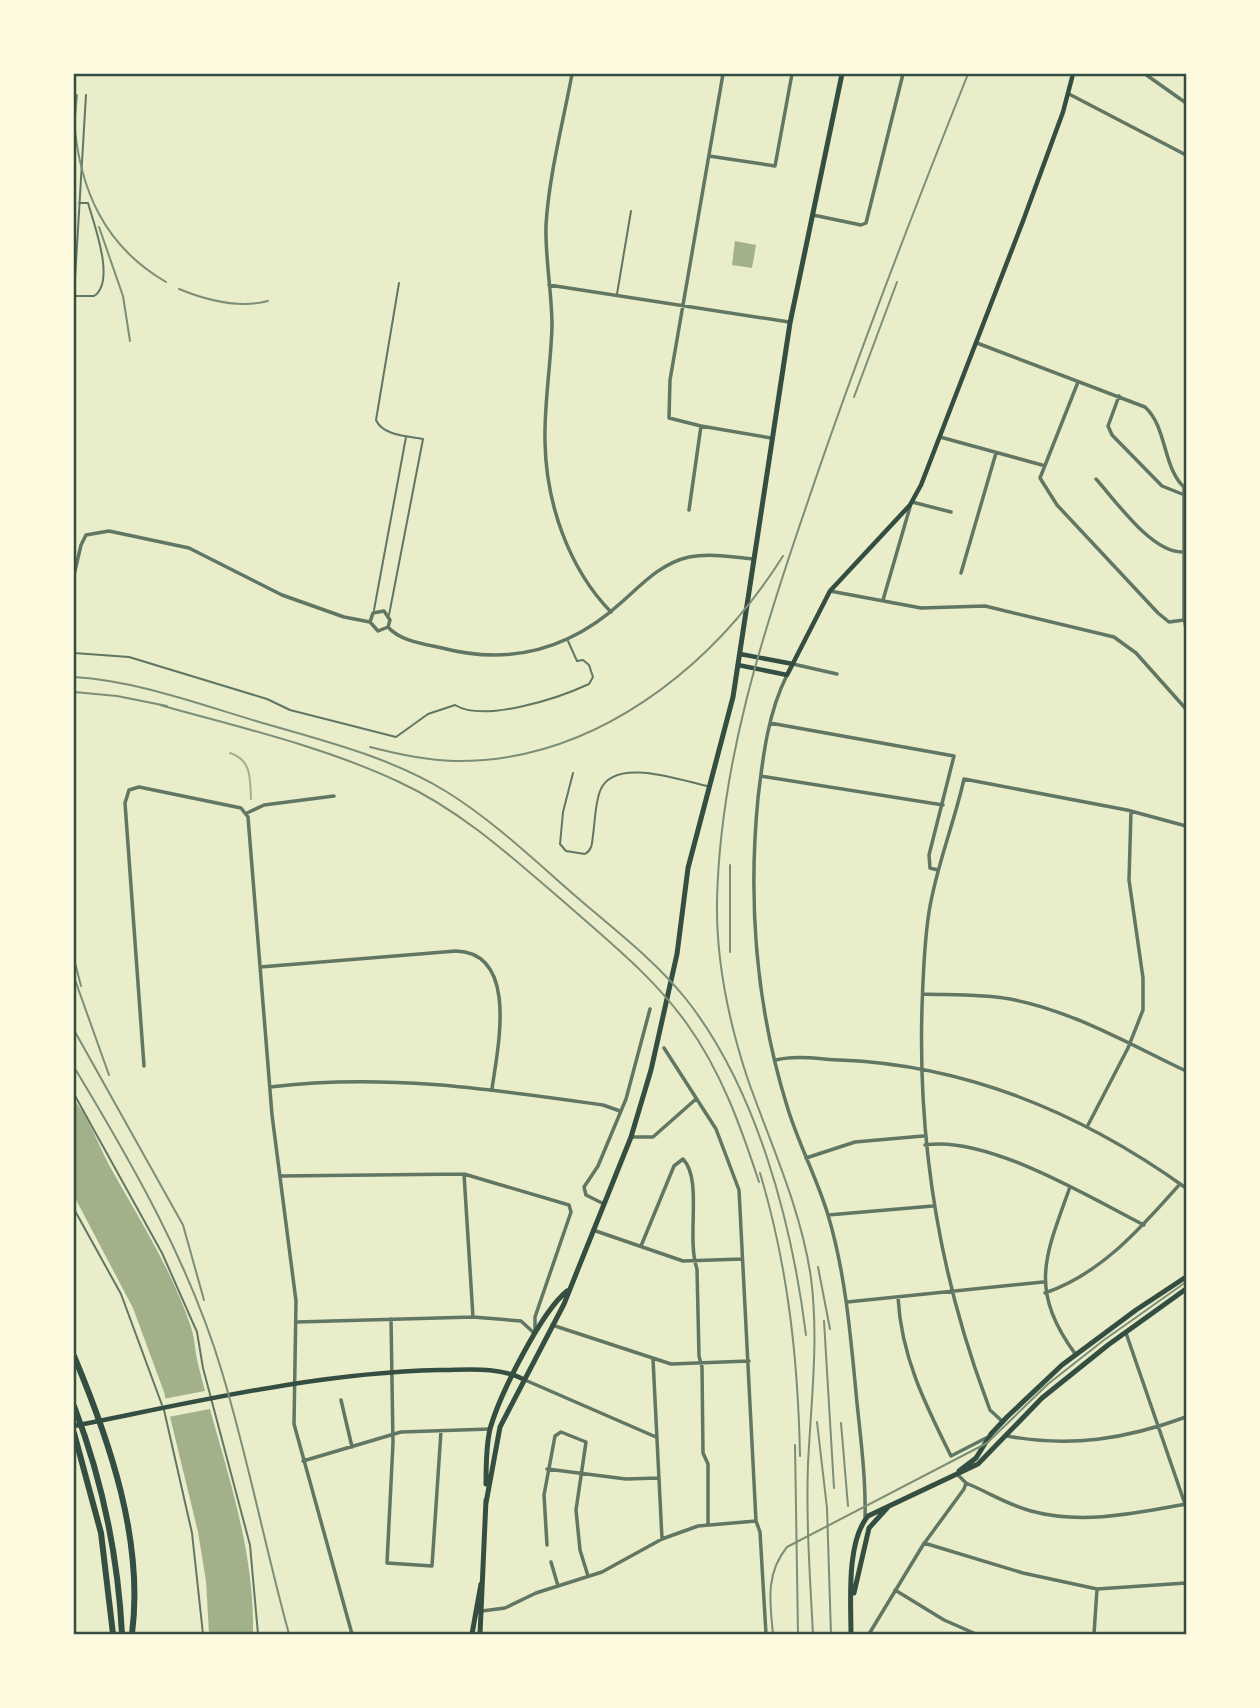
<svg xmlns="http://www.w3.org/2000/svg" width="1260" height="1708" viewBox="0 0 1260 1708" font-family="'DM Sans',sans-serif">
<style>
.water{fill:#a3b18a}
.pier{fill:#e9edc9}
.lines{fill:none;stroke-linecap:round;stroke-linejoin:round}
.stream{stroke:#a3b18a;stroke-width:2}
.service{stroke:#617663;stroke-width:2}
.minor{stroke:#617663;stroke-width:3.5}
.secondary{stroke:#344e41;stroke-width:4.5}
.primary{stroke:#344e41;stroke-width:5}
.motorway{stroke:#344e41;stroke-width:6}
.tram{stroke:#7c8e77;stroke-width:2}
.rail{stroke:#7c8e77;stroke-width:2}
.neatline{fill:none;stroke:#344e41;stroke-width:2.5}
</style>
<rect width="100%" height="100%" fill="#e9edc9"/>
<path class="water" d="M 735,241 L 756,245 L 752,268 L 732,265 Z
M 74,1100 C 89,1118 98,1144 109,1165 C 138,1217 172,1270 191,1327 C 195,1339 195,1352 198,1364 C 220,1454 255,1541 253,1634 L 209,1634 L 206,1581 L 198,1532 L 164,1392 L 133,1308 L 74,1196 Z"/>
<path class="pier" d="M 210,1390 L 215,1408 L 168,1417 L 163,1399 Z"/>
<g class="lines">
<path class="stream" d="M 230,753 C 252,760 250,779 251,799"/>
<path class="service" d="M 79,203 L 88,203 C 94,224 116,282 94,296 L 74,296 L 86,95
M 617,294 L 631,211
M 374,610 L 406,437
M 389,615 L 423,439 C 408,436 383,436 376,420 L 399,283
M 1184,621 L 1186,634
M 74,653 L 129,657 L 267,699 L 290,710 L 396,737 L 428,714 L 455,705 C 484,723 559,698 589,684 L 593,677 L 589,665 L 583,660 L 577,661 L 568,641
M 573,773 L 563,812 L 560,844 L 566,851 L 585,854 C 592,850 592,844 593,835 C 595,822 595,804 600,791 C 613,756 680,780 707,786
M 74,1094 L 162,1253 L 197,1332 L 203,1368 L 250,1545 L 258,1634
M 74,1209 L 121,1294 L 162,1405
M 164,1410 L 192,1533 L 203,1634"/>
<path class="minor" d="M 572,74 C 563,123 549,175 546,225 C 545,259 552,292 552,326 C 551,364 544,404 545,442 C 546,502 568,568 611,612
M 1145,74 L 1186,103
M 1069,94 L 1186,155
M 709,156 L 775,166 L 792,74
M 813,215 L 861,225 L 866,223 L 903,74
M 549,285 L 789,322
M 977,343 L 1145,407 C 1168,428 1162,469 1186,489
M 1078,382 L 1040,478 L 1057,505 L 1158,613 L 1169,622 L 1184,620 L 1184,487
M 1119,396 L 1108,426 L 1112,435 L 1162,486 L 1182,494
M 701,426 L 771,438
M 940,437 L 1042,465
M 1096,479 C 1116,501 1151,552 1182,552
M 912,502 L 951,512
M 689,510 L 701,426 L 669,418 L 670,380 L 723,74
M 961,573 L 996,453
M 74,575 L 81,545 L 86,535 L 109,531 L 189,548 L 282,595 L 344,617 L 370,622 L 378,631 L 388,627
M 830,591 L 921,608 L 985,606 L 1114,637 L 1136,653 L 1186,709
M 883,600 L 910,507
M 370,622 L 373,613 L 384,611 L 390,620 L 388,627
M 388,627 C 400,641 424,644 442,648 C 511,666 571,649 623,601 C 643,583 662,563 689,557 C 710,553 733,557 753,559
M 793,664 L 837,674
M 787,675 C 768,713 763,756 758,798 C 748,901 756,1006 787,1106 C 798,1143 817,1178 828,1215 C 846,1275 851,1340 857,1403 C 861,1441 866,1480 865,1519
M 770,723 L 954,756 L 929,855 L 930,868 L 938,870
M 761,776 L 943,805
M 247,813 L 264,805 L 334,796
M 260,967 L 456,951 C 520,953 497,1051 492,1089
M 923,994 C 952,995 982,994 1010,999 C 1073,1011 1129,1044 1186,1071
M 664,1048 L 716,1129 L 739,1190 L 756,1521 L 760,1532 L 766,1634
M 776,1060 C 796,1055 819,1059 840,1060 C 968,1065 1083,1114 1186,1188
M 144,1066 L 125,803 L 129,790 L 139,787 L 241,808 L 248,817 L 272,1115 L 296,1301 L 294,1424 L 352,1634
M 270,1087 C 383,1073 491,1089 603,1105 L 620,1111
M 1087,1127 L 1128,1048 L 1143,1010 L 1143,978 L 1129,880 L 1131,811
M 631,1137 L 653,1137 L 696,1099
M 925,1145 C 987,1135 1089,1197 1144,1225
M 806,1158 L 855,1142 L 923,1136
M 464,1174 L 473,1317
M 280,1176 L 464,1174 L 569,1205 L 571,1212 L 535,1317 L 535,1333
M 1070,1187 C 1045,1257 1028,1289 1076,1355
M 604,1204 L 586,1195 L 584,1187 L 598,1166 L 626,1099 L 650,1009
M 828,1215 L 933,1206
M 593,1230 L 683,1261 L 742,1259
M 641,1246 L 674,1166 L 683,1159 C 703,1180 686,1237 697,1269 L 699,1356 L 702,1367 L 703,1453 L 708,1464 L 708,1525
M 1045,1293 C 1101,1274 1142,1227 1180,1184
M 898,1297 C 901,1356 925,1404 951,1456 L 986,1438
M 847,1302 L 1043,1282
M 391,1319 L 393,1443 L 387,1563 L 432,1566 L 441,1431
M 297,1322 L 473,1317 L 521,1321 L 534,1333
M 552,1325 L 671,1364 L 749,1361
M 1126,1333 L 1186,1507
M 653,1359 L 662,1539
M 525,1380 L 656,1437
M 341,1400 L 352,1447
M 1003,1422 L 990,1410 L 986,1399 C 939,1273 918,1142 922,1008 C 923,976 924,944 929,912 C 936,867 954,824 964,779 L 1127,810 L 1186,826
M 1007,1436 C 1070,1448 1126,1439 1186,1417
M 303,1461 L 401,1432 L 490,1429
M 547,1469 L 626,1479 L 659,1478
M 966,1483 C 988,1492 1008,1505 1031,1511 C 1082,1525 1136,1513 1186,1504
M 924,1543 L 1023,1573 L 1097,1589 L 1186,1583
M 547,1545 L 544,1495 L 555,1436 L 561,1432 L 586,1442 L 576,1510 L 580,1550 L 588,1576
M 551,1562 L 558,1586
M 895,1590 L 944,1620 L 976,1634
M 482,1611 L 505,1608 L 536,1593 L 602,1572 L 662,1539 L 698,1526 L 756,1521
M 869,1634 L 923,1545 L 964,1489 L 966,1483 L 957,1474
M 1094,1634 L 1097,1589"/>
<path class="secondary" d="M 740,654 L 793,664
M 738,665 L 787,675 L 830,591 L 910,505 L 921,485 L 1023,221 L 1063,112 L 1073,74
M 74,1426 C 195,1402 315,1373 439,1370 C 467,1370 497,1366 523,1379"/>
<path class="primary" d="M 959,1471 L 976,1458 L 991,1434 L 1007,1417 L 1062,1365 L 1136,1310 L 1186,1277
M 486,1484 C 486,1466 486,1446 490,1429 C 499,1396 541,1312 567,1291
M 486,1503 L 500,1427 L 564,1304 L 631,1137 L 651,1070 L 677,954 L 688,868 L 733,697 L 790,323 L 842,74
M 854,1593 L 869,1528 L 888,1507
M 472,1634 L 481,1584
M 480,1634 L 486,1500
M 851,1634 C 851,1602 846,1542 868,1516 L 978,1464 L 1042,1398 L 1108,1345 L 1186,1289"/>
<path class="motorway" d="M 74,1356 C 110,1442 144,1541 132,1634
M 74,1406 C 102,1479 118,1556 122,1634
M 74,1433 L 101,1533 L 113,1634"/>
<path class="tram" d="M 773,1634 C 770,1603 765,1574 787,1547 L 987,1443 L 1048,1384 L 1104,1340 L 1186,1282"/>
<path class="rail" d="M 74,119 C 79,189 104,246 166,282
M 74,127 L 77,95
M 99,227 L 123,296 L 130,341
M 179,289 C 206,300 239,309 268,301
M 854,397 L 897,282
M 74,677 C 137,681 196,703 256,721 C 320,740 389,756 447,792 C 492,820 532,858 572,893 C 611,927 654,959 686,999 C 757,1089 792,1223 806,1335
M 74,692 L 117,696 L 167,706
M 160,705 C 238,727 322,746 397,781 C 463,811 516,861 571,908 C 612,944 655,979 687,1024 C 721,1071 741,1127 759,1182
M 370,747 C 397,754 425,760 454,761 C 592,763 712,669 783,556
M 730,865 L 730,952
M 74,959 L 81,986
M 74,977 L 109,1075
M 74,1030 L 183,1225 L 204,1300
M 74,1067 C 132,1163 190,1264 222,1372 C 248,1458 265,1547 289,1634
M 760,1173 C 788,1266 798,1359 800,1456
M 818,1267 L 830,1329
M 824,1321 L 834,1488
M 817,1422 L 827,1508 L 831,1634
M 841,1423 L 848,1506
M 795,1445 L 798,1634
M 813,1634 C 810,1578 806,1521 808,1464 C 811,1402 819,1340 811,1278 C 801,1208 770,1143 747,1077 C 729,1022 716,959 717,901 C 720,765 762,635 806,507 C 855,361 911,217 968,74"/>
</g>
<rect width="1260" height="1708" fill="none" stroke="#fefae0" stroke-width="150"/>
<rect x="75" y="75" width="1110" height="1558" class="neatline"/>
</svg>
